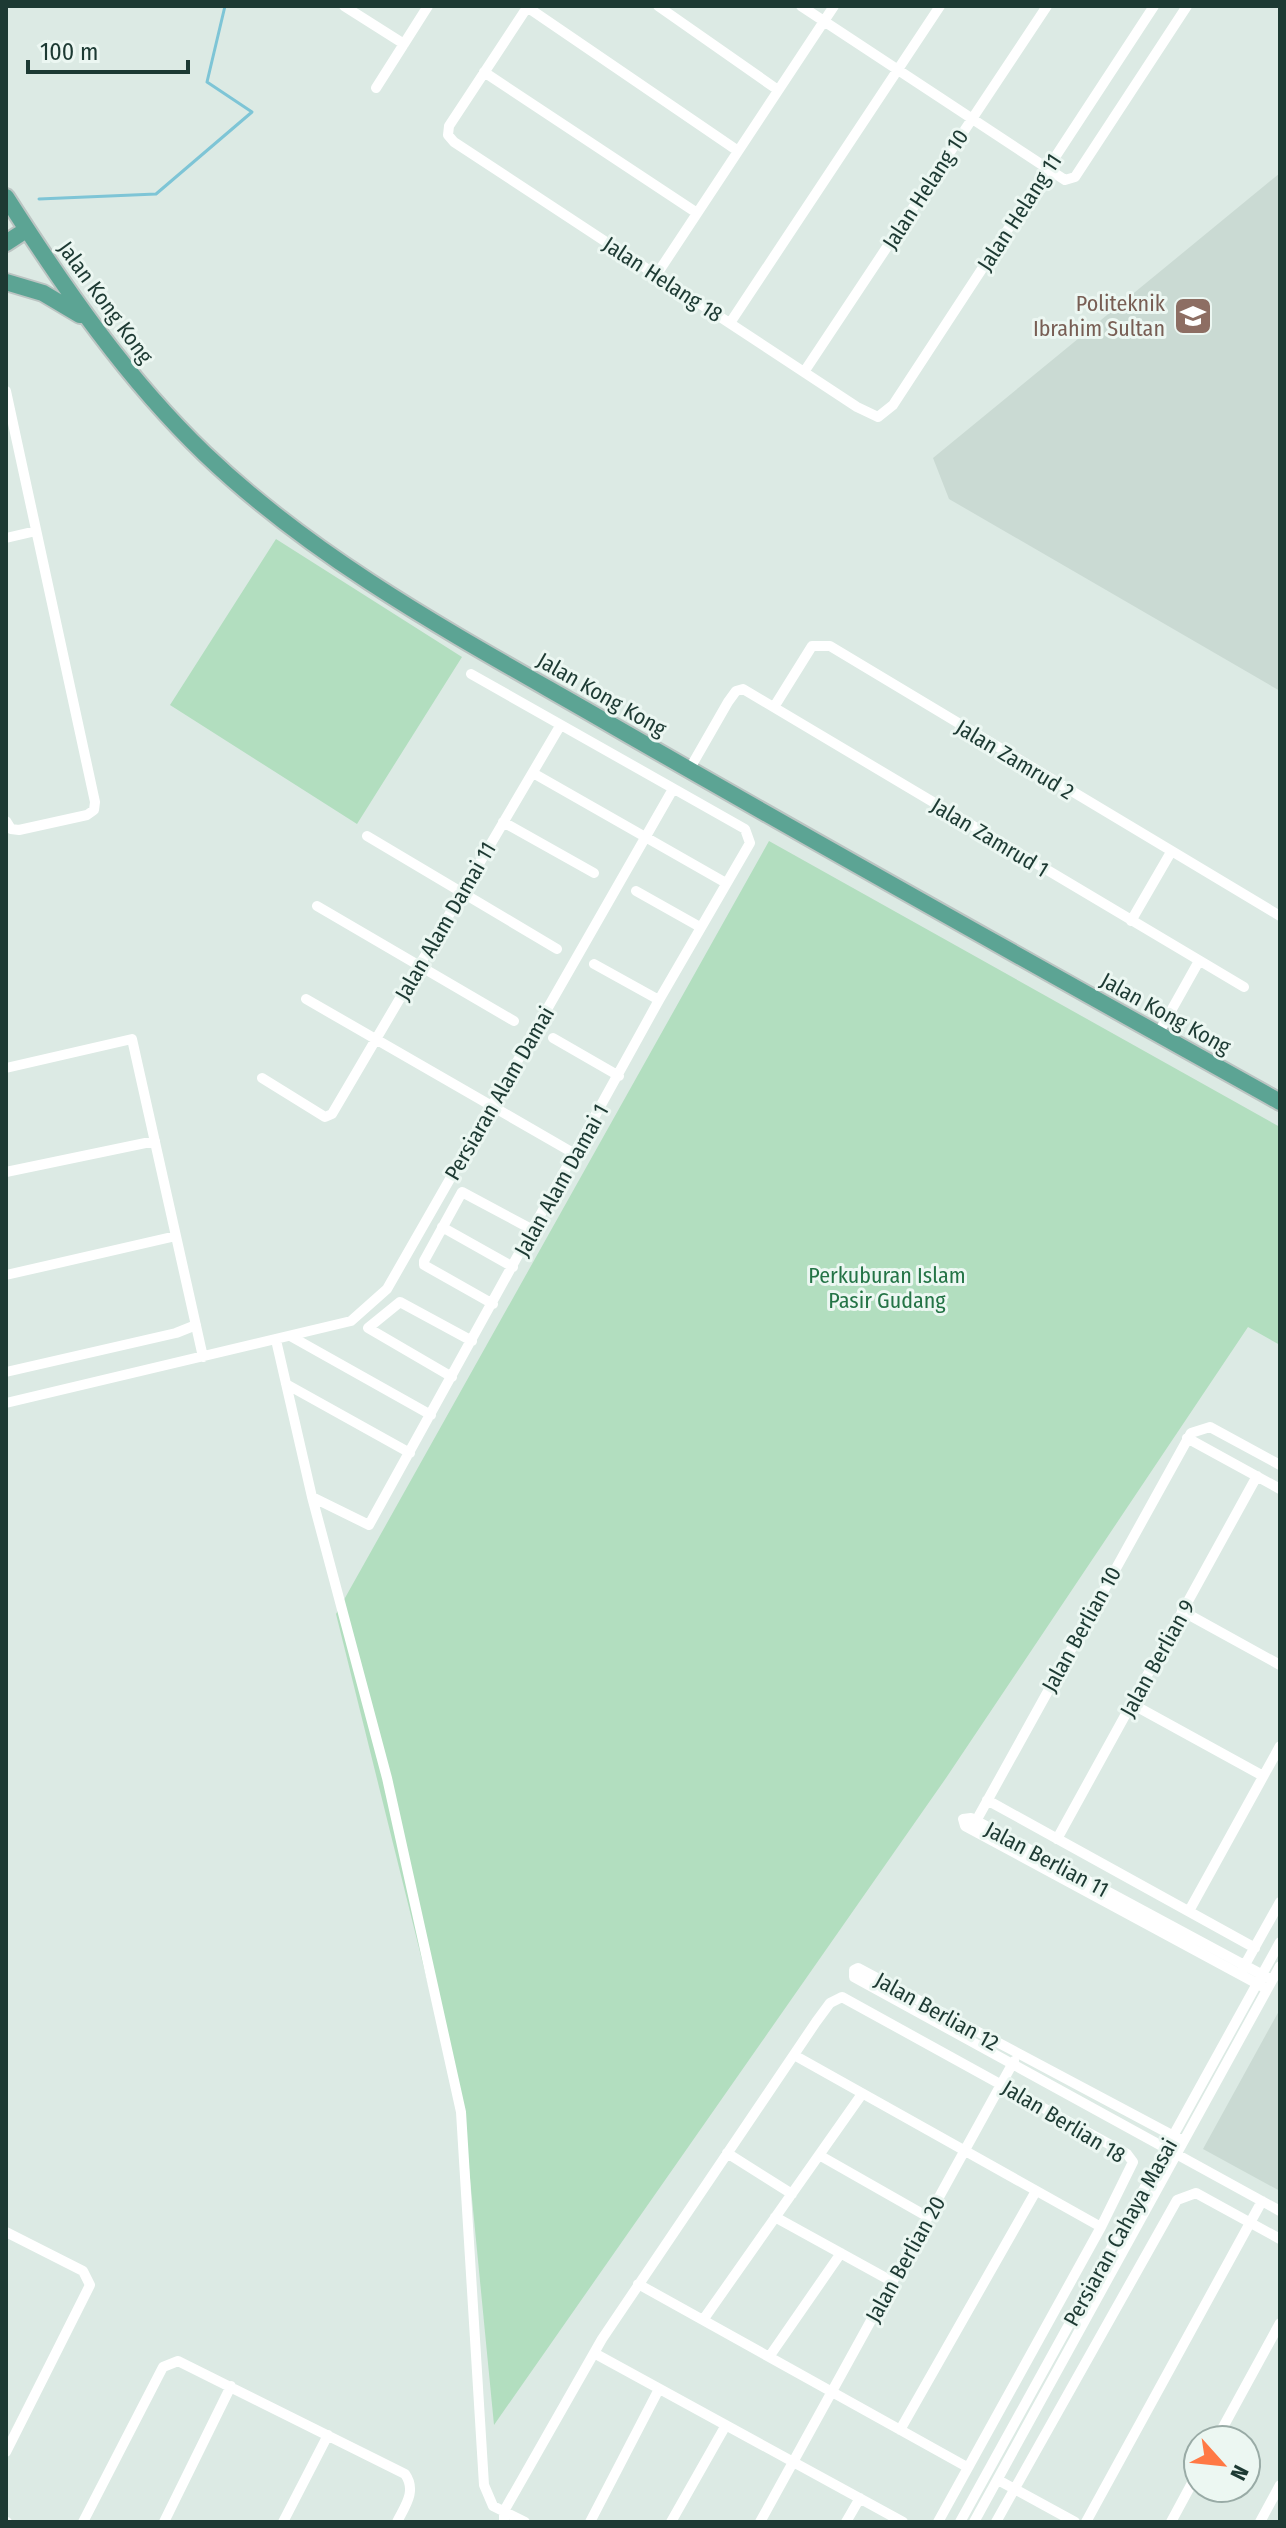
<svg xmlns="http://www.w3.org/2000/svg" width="1286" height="2528" viewBox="0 0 1286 2528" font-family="'Fira Sans Condensed',sans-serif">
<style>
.built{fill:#cadad3}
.green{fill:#b2debf}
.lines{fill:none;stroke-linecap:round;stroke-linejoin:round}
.stream{stroke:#7ec5d6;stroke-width:3}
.primary-casing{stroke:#bbc4c2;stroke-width:20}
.minor{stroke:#fff;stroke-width:10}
.primary{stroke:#5ca494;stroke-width:16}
.labels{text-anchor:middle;stroke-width:6;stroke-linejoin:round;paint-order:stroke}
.street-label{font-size:22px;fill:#1d3a33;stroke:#ecf7f2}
.education-label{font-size:22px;fill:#785e54;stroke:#ecf7f2;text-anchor:end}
.park-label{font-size:22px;fill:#247446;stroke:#ecf7f2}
</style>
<rect width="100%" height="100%" fill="#dceae4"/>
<path class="built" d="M 1280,173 L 1280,691 L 949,499 L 933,458 Z
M 1280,2009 L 1280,2191 L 1203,2149 Z"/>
<path class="green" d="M 276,539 L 462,657 L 357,824 L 170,705 Z
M 769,841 L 1280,1127 L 1280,1345 L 1248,1327 L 946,1778 L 494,2425 L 466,2137 L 336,1614 Z"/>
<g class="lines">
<path class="stream" d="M 39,199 L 156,194 L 252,112 L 207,82 L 225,6"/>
<defs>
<path id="primary" d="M 6,197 C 65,289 126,378 205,454 C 324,568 474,645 615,727 C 835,854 1058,978 1280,1102
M 6,243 L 26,230
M 6,282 L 43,293 L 80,315"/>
</defs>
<use href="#primary" class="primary-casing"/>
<path class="minor" d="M 344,6 L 404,44
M 528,6 L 449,126 L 448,135 L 454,142 L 857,407 L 878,417 L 893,405 L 1154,6
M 658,6 L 778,90
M 801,6 L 1065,180 L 1075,177 L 1187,6
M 527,7 L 738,151
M 484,72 L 697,213
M 376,88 L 428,6
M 657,274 L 834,6
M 730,323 L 940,6
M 804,372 L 1047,6
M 6,391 L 95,802 L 94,810 L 87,815 L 19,830 L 11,829 L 6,821
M 6,538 L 36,531
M 774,707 L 812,646 L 830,646 L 1280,916
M 689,770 L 728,702 L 736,691 L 743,689 L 1244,987
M 533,773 L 726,883
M 503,822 L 594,873
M 367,836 L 557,949
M 636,891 L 700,927
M 317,906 L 514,1021
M 1131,921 L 1171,852
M 594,964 L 659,1000
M 306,999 L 575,1154
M 1158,1034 L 1199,961
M 553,1038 L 619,1076
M 6,1068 L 132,1039 L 203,1357
M 262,1078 L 325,1117 L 332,1114 L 560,726
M 6,1172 L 155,1141
M 442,1227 L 513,1267
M 6,1275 L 176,1236
M 493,1304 L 424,1265 L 424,1261 L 462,1192 L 533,1230
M 292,1337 L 431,1415
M 276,1340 L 312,1497 L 387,1778 L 461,2112 L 484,2485 L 493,2506 L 525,2522
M 6,1372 L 176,1333 L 196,1325
M 452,1377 L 368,1328 L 400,1302 L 472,1341
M 286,1384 L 410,1453
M 6,1403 L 351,1321 L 387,1289 L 673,789
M 1187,1438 L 1280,1489
M 312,1497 L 369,1525 L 659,1000 L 750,843 L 745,829 L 471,674
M 1182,1611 L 1280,1665
M 1132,1704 L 1263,1776
M 987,1800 L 1255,1948
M 976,1821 L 1191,1433 L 1210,1427 L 1280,1465
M 1057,1839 L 1257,1476
M 1189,1911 L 1280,1746
M 1242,1970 L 1280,1902
M 1267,1989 L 965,1826 L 963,1819 L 971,1818 L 1272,1980
M 794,2055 L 1101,2227
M 1183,2141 L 858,1968 L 854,1970 L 854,1977 L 1280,2211
M 727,2153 L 792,2194
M 819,2155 L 928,2217
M 775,2217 L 893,2282
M 6,2232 L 83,2271 L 90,2285 L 6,2452
M 638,2284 L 967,2467
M 703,2320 L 862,2094
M 594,2353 L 903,2522
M 769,2357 L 841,2253
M 900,2430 L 1036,2191
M 1216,2440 L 1280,2323
M 998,2480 L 1075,2522
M 6,2522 L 7,2522
M 83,2522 L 163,2367 L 178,2361 L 405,2474 C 417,2491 405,2506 397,2522
M 164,2522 L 231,2386
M 283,2522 L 328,2435
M 504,2522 L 504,2511 L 602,2339 L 816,2022 L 830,2003 L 842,1997 L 1127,2154 L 1133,2162 L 1101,2227 L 938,2522
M 590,2522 L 659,2389
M 671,2522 L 726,2425
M 760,2522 L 1014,2061
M 846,2522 L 860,2498
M 960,2522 L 1280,1942
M 974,2522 L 1280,1966
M 996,2522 L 1177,2200 L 1196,2193 L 1280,2239
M 1086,2522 L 1262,2201
M 1171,2522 L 1198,2472
M 1260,2522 L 1280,2485"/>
<use href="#primary" class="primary"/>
</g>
<defs>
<symbol id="university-square" viewBox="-11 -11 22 22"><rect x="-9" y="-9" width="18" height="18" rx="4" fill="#8d6e63" stroke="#ecf7f2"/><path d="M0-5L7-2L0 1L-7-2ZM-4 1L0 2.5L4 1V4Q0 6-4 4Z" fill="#fff"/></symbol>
</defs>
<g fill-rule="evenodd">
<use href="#university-square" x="1171" y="294" width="44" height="44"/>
</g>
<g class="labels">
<g class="street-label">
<text transform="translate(925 189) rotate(-57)" y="8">Jalan Helang 10</text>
<text transform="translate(1019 212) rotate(-57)" y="8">Jalan Helang 11</text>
<text transform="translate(663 279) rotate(33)" y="8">Jalan Helang 18</text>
<text transform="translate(106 302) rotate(54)" y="8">Jalan Kong Kong</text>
<text transform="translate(602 694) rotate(30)" y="8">Jalan Kong Kong</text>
<text transform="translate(1015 759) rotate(31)" y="8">Jalan Zamrud 2</text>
<text transform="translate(990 837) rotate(31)" y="8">Jalan Zamrud 1</text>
<text transform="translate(445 921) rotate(-60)" y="8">Jalan Alam Damai 11</text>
<text transform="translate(1166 1013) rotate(29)" y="8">Jalan Kong Kong</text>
<text transform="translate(499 1093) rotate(-60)" y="8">Persiaran Alam Damai</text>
<text transform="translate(561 1180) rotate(-61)" y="8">Jalan Alam Damai 1</text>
<text transform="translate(1081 1629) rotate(-61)" y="8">Jalan Berlian 10</text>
<text transform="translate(1157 1658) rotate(-61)" y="8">Jalan Berlian 9</text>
<text transform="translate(1047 1859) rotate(28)" y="8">Jalan Berlian 11</text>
<text transform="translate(937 2011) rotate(29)" y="8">Jalan Berlian 12</text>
<text transform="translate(1064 2121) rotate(31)" y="8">Jalan Berlian 18</text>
<text transform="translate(1120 2232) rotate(-61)" y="8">Persiaran Cahaya Masai</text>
<text transform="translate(905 2259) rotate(-61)" y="8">Jalan Berlian 20</text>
</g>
<g class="education-label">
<text x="1165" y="311">Politeknik<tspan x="1165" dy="25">Ibrahim Sultan</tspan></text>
</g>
<g class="park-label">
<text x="887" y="1283">Perkuburan Islam<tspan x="887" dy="25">Pasir Gudang</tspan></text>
</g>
</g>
<rect width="1286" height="2528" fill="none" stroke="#1d3a33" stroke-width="16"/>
<g transform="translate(1222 2464) rotate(117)"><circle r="38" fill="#ecf7f2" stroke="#99aba6" stroke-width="2"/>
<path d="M0-6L14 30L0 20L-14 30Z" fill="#ff7945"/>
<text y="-12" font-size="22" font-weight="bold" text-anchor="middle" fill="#1d3a33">N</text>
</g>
<path d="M28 60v12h160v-12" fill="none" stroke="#1d3a33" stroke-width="4"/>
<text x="40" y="60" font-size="24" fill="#1d3a33" stroke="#ecf7f2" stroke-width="6" paint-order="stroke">100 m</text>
</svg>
